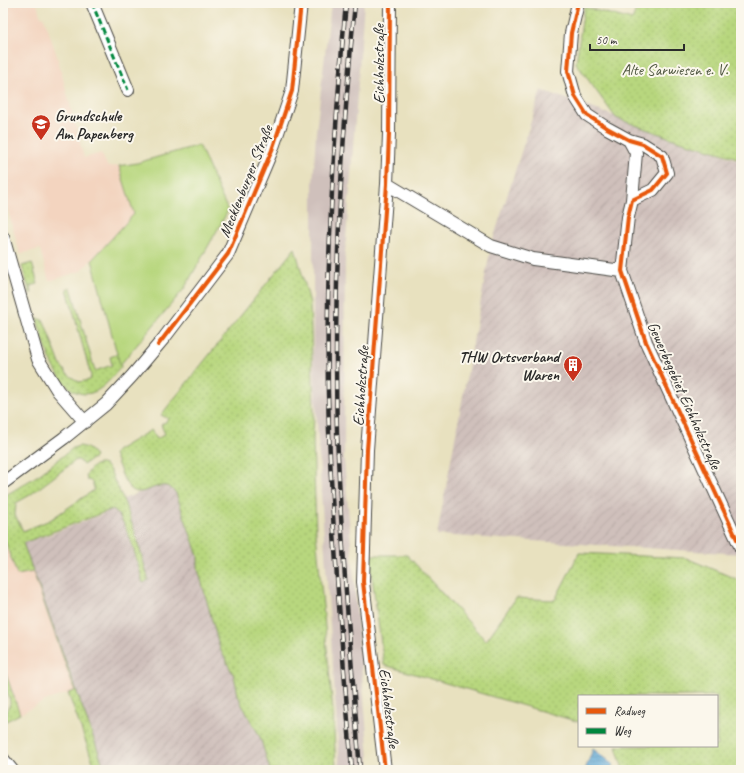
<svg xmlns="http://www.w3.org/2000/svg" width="744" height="773" viewBox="0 0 744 773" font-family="Caveat,sans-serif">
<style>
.built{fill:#f3d4bf}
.industrial{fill:url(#industrial-furrows)}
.railway{fill:#cfc0bb}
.grass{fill:url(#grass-dots);stroke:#728154}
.park{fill:#b8d77e;stroke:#728154}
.water{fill:url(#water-rules);stroke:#456a81}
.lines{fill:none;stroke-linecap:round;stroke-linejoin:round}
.minor-casing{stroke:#474641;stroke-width:14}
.minor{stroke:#fff;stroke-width:12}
.rail-casing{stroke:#2b2b2b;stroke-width:4.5}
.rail{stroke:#fbf7ec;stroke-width:3;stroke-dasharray:9;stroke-linecap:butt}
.quiet{stroke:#00873e;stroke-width:3;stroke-dasharray:6 3;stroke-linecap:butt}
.cycleway-casing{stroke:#fbf7ec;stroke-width:6}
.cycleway{stroke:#e8590c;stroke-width:4}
.labels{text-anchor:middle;stroke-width:4;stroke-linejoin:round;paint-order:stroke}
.street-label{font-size:16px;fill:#2b2b2b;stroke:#fbf7ec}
.park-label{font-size:16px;fill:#4e5640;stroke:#fbf7ec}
.poi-label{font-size:16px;font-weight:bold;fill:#2b2b2b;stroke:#fbf7ec;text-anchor:start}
</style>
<defs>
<pattern id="industrial-furrows" width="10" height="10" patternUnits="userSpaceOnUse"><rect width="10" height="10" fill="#cfc0bb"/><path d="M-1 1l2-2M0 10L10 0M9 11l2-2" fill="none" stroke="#b2a5a1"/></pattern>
<pattern id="grass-dots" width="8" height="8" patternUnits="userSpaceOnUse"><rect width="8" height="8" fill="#b8d77e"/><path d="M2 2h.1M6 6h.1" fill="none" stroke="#9eb96d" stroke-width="1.8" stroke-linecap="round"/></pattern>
<pattern id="water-rules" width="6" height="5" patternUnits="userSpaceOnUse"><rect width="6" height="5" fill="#5fa9d7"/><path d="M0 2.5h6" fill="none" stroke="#4f8aaf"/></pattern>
</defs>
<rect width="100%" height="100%" fill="#fbf7ec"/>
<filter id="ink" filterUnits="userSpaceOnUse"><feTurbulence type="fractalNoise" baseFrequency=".025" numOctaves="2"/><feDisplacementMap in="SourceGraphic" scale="8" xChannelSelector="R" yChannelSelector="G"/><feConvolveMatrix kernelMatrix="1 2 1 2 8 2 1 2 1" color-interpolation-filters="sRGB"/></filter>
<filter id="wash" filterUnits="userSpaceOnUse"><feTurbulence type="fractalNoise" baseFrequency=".012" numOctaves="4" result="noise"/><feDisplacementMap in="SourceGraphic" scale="16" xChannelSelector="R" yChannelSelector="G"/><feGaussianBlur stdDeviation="0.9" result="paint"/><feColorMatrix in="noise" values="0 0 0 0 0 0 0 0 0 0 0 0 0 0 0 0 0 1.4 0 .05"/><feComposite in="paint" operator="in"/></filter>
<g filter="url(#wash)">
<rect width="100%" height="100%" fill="#e8e1bf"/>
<path class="built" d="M 3,3 L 37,3 L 40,15 L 44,18 L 57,56 L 84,158 L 101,153 L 108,167 L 119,166 L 134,214 L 81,271 L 49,281 L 40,249 L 20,254 L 3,193 L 3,132 L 4,131 L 3,126 Z
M 3,535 L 17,575 L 33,572 L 76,691 L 47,700 L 20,714 L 3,666 Z"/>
<path class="industrial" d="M 541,90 L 741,161 L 741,554 L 437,535 L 491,246 Z
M 160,485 L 166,485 L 172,487 L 176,493 L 198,556 L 198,569 L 220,649 L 234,676 L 238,695 L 242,705 L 260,737 L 270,770 L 98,770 L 75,691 L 33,572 L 17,575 L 5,542 L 23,543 L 51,534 L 106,513 L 110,509 L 114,509 L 123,499 Z"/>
<path class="railway" d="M 331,3 L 364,3 L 345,253 L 344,459 L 370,770 L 340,770 L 322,508 L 313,354 L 313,184 L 316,132 Z"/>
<path class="grass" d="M 641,3 L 741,3 L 741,159 L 673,139 L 616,118 L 576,63 L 584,7 L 632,20 L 636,9 Z
M 295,248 L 310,303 L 314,413 L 313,439 L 316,533 L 333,711 L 336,770 L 270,770 L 260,737 L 242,705 L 238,695 L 234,676 L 220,649 L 198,569 L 198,556 L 176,493 C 160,473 144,502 130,488 C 122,480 119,465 114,454 L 116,451 L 151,430 L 157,439 L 165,434 L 161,425 L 169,419 L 161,415 Z
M 32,263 L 38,284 L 30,286 L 32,293 L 30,293 L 22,266 Z
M 71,288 L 95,371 L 112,365 L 110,357 L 118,354 L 121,367 C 113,376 103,390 91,393 C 59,402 43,340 37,319 L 40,319 L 44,321 L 60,364 L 67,374 L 79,382 L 90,380 L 91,376 L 67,289 Z
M 79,446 C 87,447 92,450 95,457 L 83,465 L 79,460 L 76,460 L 30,495 L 16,503 L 15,515 L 23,531 L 50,520 L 94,490 C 94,485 92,480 87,480 L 86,475 C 91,468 97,460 106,466 C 110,469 112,475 114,480 C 130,510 138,544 148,577 L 148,580 L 144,583 L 142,582 L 142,578 C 136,560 128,521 113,509 L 23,543 L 105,770 L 96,770 L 68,693 L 75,691 L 33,572 L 17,575 L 3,535 L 3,497 L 40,474 L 73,448 Z
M 579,553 L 686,558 L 741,581 L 741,770 L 623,770 L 616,746 L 717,746 L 717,696 L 579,696 L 579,722 L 384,665 L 369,555 L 407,555 L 486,641 L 516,598 L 555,600 Z
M 3,666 L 20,714 L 4,722 L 10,703 L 9,697 L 3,678 Z"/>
<path class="park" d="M 199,145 L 228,211 L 184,289 L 120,365 L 92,260 L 134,214 L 119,166 L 137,163 Z"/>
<path class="water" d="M 593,749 L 613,764 L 611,770 L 585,770 Z"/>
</g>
<g filter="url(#ink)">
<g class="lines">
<defs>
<path id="minor" d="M 92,3 L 128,90
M 578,3 L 571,33 L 568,71 L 575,96 L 587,115 L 607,128 L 629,140 L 643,144 L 662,156 L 667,173 L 653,190 L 632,200 L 628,217 L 622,271 L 646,342 L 741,548
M 629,140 L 636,153 L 632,200
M 387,184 L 491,246 L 533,259 L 622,271
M 3,237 L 38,359 L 58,391 L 85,422
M 3,483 L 64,438 L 106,404 L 132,376 L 164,338 L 228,254 L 272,150 L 292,91 L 301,3
M 3,759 L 12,770
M 385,770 L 363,582 L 367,450 L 387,184 L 389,134 L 390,3"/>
</defs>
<use href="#minor" class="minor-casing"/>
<use href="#minor" class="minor"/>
<defs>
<path id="rail" d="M 346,3 C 333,145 324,288 329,431 C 333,544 343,657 352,770
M 355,3 C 341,145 333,288 337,431 C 341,544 351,657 360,770"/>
</defs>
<use href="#rail" class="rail-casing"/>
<use href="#rail" class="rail"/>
<path class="quiet" d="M 92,3 L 128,90"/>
<defs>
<path id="cycleway" d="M 578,3 L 571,33 L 568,71 L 575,96 L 587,115 L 607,128 L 629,140 L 643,144 L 662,156 L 667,173 L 653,190 L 632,200 L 628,217 L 622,271 L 646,342 L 741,548
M 158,345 L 228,254 L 272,150 L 292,91 L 301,3
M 385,770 L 363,582 L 367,450 L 387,184 L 389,134 L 390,3"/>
</defs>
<use href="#cycleway" class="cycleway-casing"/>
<use href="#cycleway" class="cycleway"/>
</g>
</g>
<defs>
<symbol id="school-pin" viewBox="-11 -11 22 30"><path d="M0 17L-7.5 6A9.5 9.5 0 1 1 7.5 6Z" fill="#c8321e" stroke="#fbf7ec"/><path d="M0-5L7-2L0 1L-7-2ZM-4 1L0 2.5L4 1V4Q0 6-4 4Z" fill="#fff"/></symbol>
<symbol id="building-pin" viewBox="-11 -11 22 30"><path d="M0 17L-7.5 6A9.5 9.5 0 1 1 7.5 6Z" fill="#c8321e" stroke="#fbf7ec"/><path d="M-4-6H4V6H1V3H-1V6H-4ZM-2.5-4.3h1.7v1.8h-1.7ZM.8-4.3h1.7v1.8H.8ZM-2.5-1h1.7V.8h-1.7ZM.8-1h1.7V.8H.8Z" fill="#fff"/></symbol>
</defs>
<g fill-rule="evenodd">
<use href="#school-pin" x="30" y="113" width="22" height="30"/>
<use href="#building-pin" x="562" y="354" width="22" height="30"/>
</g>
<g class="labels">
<g class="street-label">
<text transform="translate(378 64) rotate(-90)" y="6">Eichholzstraße</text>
<text transform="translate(245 181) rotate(-68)" y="6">Mecklenburger Straße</text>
<text transform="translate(360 386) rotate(-86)" y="6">Eichholzstraße</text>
<text transform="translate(685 395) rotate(66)" y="6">Gewerbegebiet Eichholzstraße</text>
<text transform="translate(390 708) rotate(83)" y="6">Eichholzstraße</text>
</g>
<g class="park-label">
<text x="675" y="75">Alte Sarwiesen e. V.</text>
</g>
<g class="poi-label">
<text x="55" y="121">Grundschule<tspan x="55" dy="18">Am Papenberg</tspan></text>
<text x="559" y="362" text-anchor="end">THW Ortsverband<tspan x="559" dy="18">Waren</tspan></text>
</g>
</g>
<rect width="744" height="773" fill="none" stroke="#fbf7ec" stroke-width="16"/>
<rect x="578" y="695" width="140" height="52" fill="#fbf7ec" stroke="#a8a59f"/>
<rect x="586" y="708" width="20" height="6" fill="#e8590c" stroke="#a8a59f"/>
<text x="614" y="715" font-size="12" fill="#2b2b2b">Radweg</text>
<rect x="586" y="728" width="20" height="6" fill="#00873e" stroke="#a8a59f"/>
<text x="614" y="735" font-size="12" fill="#2b2b2b">Weg</text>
<path d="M590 44v6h94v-6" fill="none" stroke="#2b2b2b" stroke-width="2"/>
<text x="596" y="44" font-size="12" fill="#2b2b2b" stroke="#fbf7ec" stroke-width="3" paint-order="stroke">50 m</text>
</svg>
